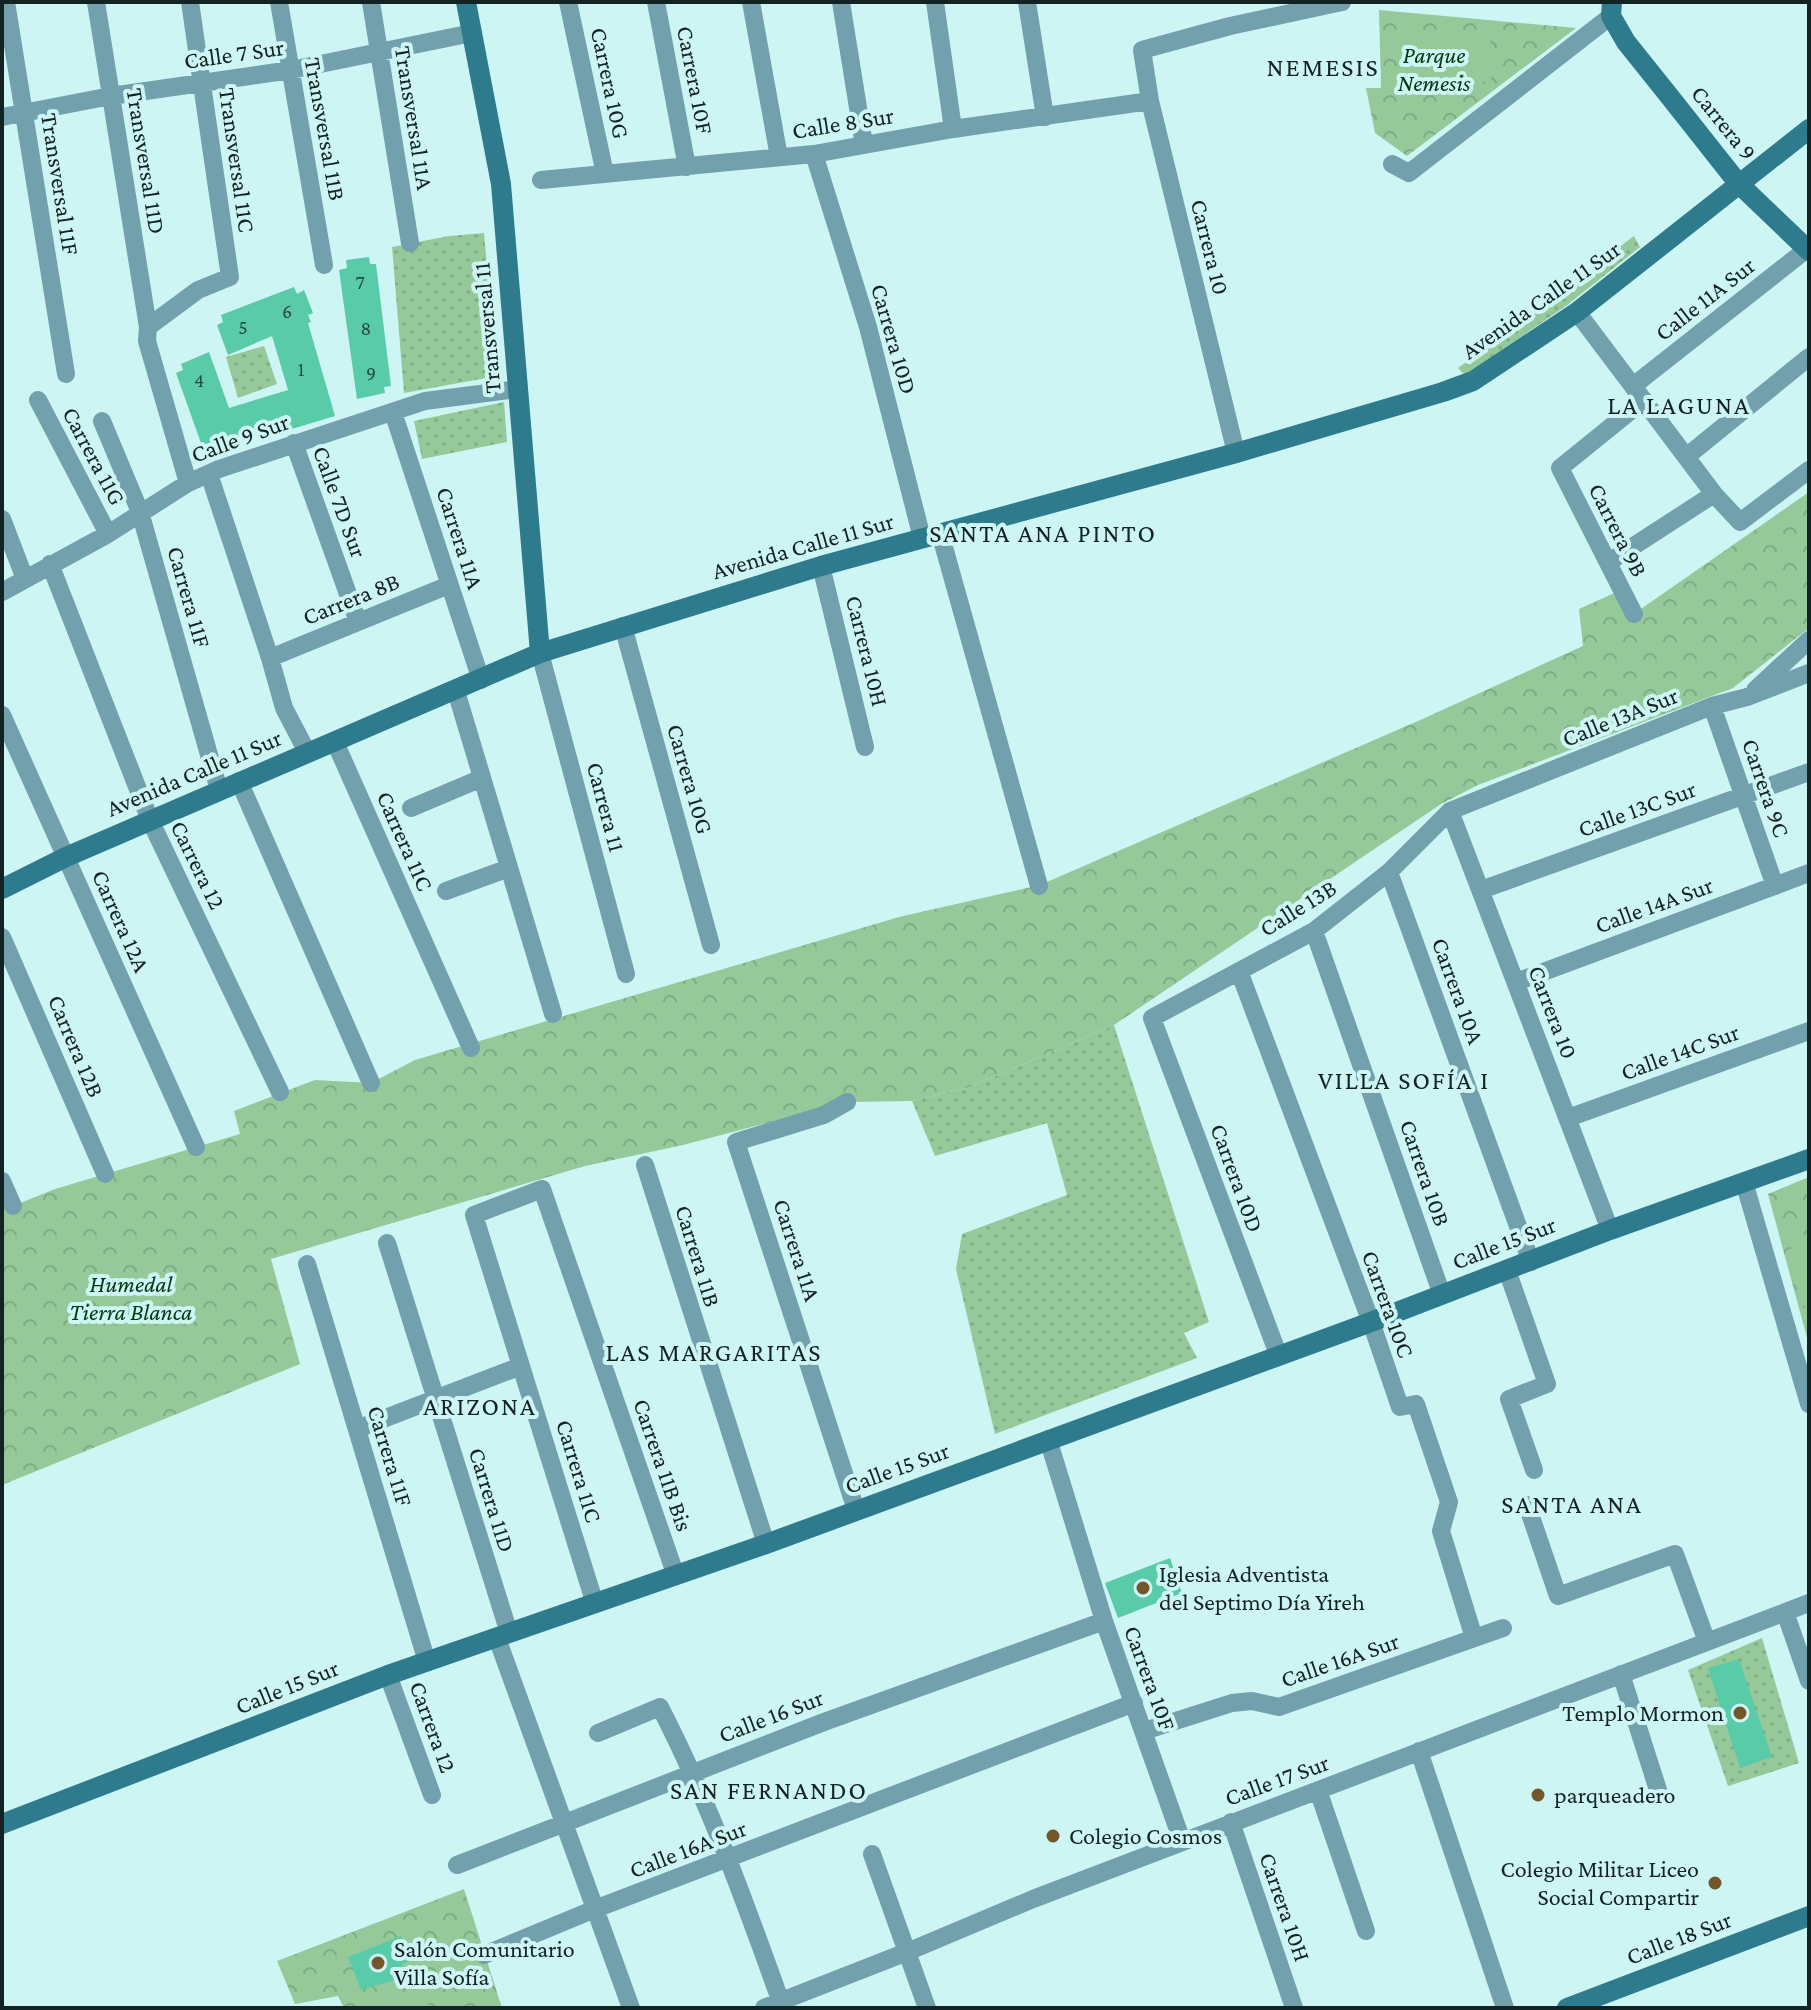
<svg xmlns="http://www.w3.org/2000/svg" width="1811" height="2010" viewBox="0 0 1811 2010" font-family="'Crimson Pro',serif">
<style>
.grass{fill:url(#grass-dots)}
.park{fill:url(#park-crowns)}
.garden{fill:#96c99a}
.building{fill:#5acba8}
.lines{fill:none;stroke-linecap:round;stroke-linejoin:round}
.street{stroke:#73a0ad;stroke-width:18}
.secondary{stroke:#2f7b8e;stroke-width:20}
.poi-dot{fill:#73562a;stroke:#cdf5f4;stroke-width:3}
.labels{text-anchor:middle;stroke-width:8;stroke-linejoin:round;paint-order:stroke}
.number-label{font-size:20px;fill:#254c44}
.street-label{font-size:24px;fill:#132222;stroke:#cdf5f4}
.park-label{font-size:24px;font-style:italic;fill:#00370d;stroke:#cdf5f4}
.poi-label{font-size:24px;fill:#132222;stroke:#cdf5f4;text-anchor:start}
.neighbourhood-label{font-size:26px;letter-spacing:2px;fill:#132222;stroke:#cdf5f4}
</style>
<defs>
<pattern id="grass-dots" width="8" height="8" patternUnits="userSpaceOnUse" patternTransform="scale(2)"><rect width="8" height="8" fill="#96c99a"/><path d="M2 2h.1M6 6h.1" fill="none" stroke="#80ac84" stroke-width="1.8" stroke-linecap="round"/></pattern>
<pattern id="park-crowns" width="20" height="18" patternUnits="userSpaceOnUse" patternTransform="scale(2)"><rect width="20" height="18" fill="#96c99a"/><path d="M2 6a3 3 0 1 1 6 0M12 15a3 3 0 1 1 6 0" fill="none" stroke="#80ac84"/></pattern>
</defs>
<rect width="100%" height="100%" fill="#cdf5f4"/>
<path class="grass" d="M 484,233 L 497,376 L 404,393 L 392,247 L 449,236 Z
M 1634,236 L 1640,247 L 1566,306 L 1465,375 L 1458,368 Z
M 264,346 L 277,384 L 238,398 L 226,357 Z
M 504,402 L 507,442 L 422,459 L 414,421 Z
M 1114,1025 L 1209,1322 L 1184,1333 L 1197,1358 L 995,1434 L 956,1269 L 962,1234 L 1067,1195 L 1047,1123 L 935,1156 L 912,1101 L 970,1087 Z
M 1762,1638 L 1799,1763 L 1728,1786 L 1688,1670 Z"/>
<path class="park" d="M 1379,10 L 1576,28 L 1407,156 L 1375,133 L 1366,88 L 1381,88 Z
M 1809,492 L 1809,628 L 1733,688 L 1478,785 L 1441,804 L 1114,1025 L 970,1087 L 912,1101 L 847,1102 L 683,1145 L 585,1166 L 271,1259 L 300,1364 L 2,1485 L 2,1201 L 13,1206 L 55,1189 L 240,1134 L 234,1111 L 315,1080 L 371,1083 L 415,1060 L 899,917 L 1040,885 L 1418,721 L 1583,646 L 1579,609 L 1621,590 L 1635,613 Z
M 1809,1177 L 1809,1345 L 1768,1194 Z
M 464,1889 L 502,2008 L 344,2008 L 338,1996 L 295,2004 L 277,1961 Z"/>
<path class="garden" d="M 1490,28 L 1491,81 L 1404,94 L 1403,41 Z
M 1809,1234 L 1809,1327 L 1789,1238 Z
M 422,1987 L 429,2008 L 369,2008 Z"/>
<path class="building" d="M 369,257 L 370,264 L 376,264 L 391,386 L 384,387 L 385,393 L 357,399 L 339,270 L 347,268 L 346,260 Z
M 294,287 L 297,294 L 304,290 L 313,313 L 308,315 L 311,322 L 308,323 L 335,416 L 265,437 L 263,430 L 231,440 L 233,444 L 211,451 L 208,444 L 202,446 L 176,373 L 183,370 L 181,364 L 209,352 L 229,408 L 288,390 L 272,336 L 228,355 L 217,325 L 223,322 L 221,315 Z
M 1170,1558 L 1182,1593 L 1118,1618 L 1105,1583 Z
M 1739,1659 L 1772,1757 L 1740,1768 L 1708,1668 Z
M 401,1936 L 410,1961 L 402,1964 L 405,1977 L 361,1990 L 348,1957 Z"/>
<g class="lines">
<path class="street" d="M 6,2 L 66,374
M 96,2 L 148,327 L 147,341 L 188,483
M 279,2 L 324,265
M 371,2 L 410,243
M 568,2 L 605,174
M 656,2 L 687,167
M 751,2 L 779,157
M 841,2 L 864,145
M 935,2 L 953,129
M 1027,2 L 1045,117
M 2,117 L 111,96 L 291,70 L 472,33
M 814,154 L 868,327 L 922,538
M 1392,164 L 1409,173 L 1611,16
M 541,180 L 814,154 L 953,129 L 1150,101
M 1577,312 L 1714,494 L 1740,522 L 1809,470
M 148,327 L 198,290 L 230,277 L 190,2
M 1633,386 L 1807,249
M 38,400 L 108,534
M 393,412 L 481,680
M 102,421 L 140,512 L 219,790
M 294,443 L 358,622
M 1236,453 L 1150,101 L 1142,50 L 1230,26 L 1342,2
M 1686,457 L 1809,357
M 209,474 L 270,658 L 284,708 L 307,752
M 2,519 L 25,579
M 940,533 L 1039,886
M 1609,562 L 1714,494
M 50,564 L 150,820 L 280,1092
M 821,566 L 865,747
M 2,592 L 108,534 L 188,483 L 219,469 L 425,401 L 518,389
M 1634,614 L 1560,468 L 1644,400
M 623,626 L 711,945
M 540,653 L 626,974
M 270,658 L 449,585
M 1755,690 L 1809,640
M 456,691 L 553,1014
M 1712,706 L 1775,886
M 2,715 L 196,1147
M 335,742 L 471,1048
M 239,781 L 371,1083
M 411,808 L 482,778
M 1450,811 L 1610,1230
M 1389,872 L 1531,1262
M 1481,890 L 1809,772
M 446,891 L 509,868
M 1314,931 L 1442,1295
M 2,937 L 105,1174
M 1239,971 L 1371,1322 L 1400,1407 L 1416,1404 L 1449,1502 L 1441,1531 L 1474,1638
M 1516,982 L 1809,873
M 847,1102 L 824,1115 L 736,1142 L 856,1510
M 1568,1118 L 1809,1031
M 645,1165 L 766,1544
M 2,1181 L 13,1206
M 1744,1182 L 1809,1404
M 387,1243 L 509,1633
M 307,1264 L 427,1662
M 1507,1270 L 1547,1384 L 1509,1399 L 1534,1470
M 1278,1354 L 1152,1018 L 1314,931 L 1389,872 L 1450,811 L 1712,706 L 1747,697 L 1809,673
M 357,1429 L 521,1366
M 1048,1439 L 1104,1621 L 1182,1841
M 1527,1505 L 1558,1596 L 1675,1554 L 1707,1642
M 595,1604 L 474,1215 L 542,1189 L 676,1576
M 1785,1612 L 1809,1681
M 497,1638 L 631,2008
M 1621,1674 L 1659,1793
M 388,1675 L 432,1795
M 1144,1731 L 1232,1703 L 1252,1701 L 1279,1707 L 1503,1628
M 598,1733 L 660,1707 C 710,1804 746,1905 783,2008
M 1419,1751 L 1505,2008
M 1318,1790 L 1366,1931
M 1231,1822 L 1294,2008
M 872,1854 L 927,2008
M 457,1865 L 824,1722 L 1104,1621
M 484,1955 L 595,1909 L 1134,1703
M 764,2008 L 907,1952 L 1033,1899 L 1809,1603"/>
<path class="secondary" d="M 466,2 L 501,184 L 540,653
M 1612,2 L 1611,16 L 1626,42 L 1670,97 L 1738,183 L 1809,251
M 2,889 L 66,857 L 540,653 L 821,566 L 1236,453 L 1443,392 L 1473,381 L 1577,312 L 1809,129
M 2,1824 L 388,1675 L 766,1544 L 1371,1322 L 1610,1230 L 1809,1159
M 1567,2008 L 1809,1916"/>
</g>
<g class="poi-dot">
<circle cx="1143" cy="1588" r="8"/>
<circle cx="1740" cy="1713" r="8"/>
<circle cx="1538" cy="1795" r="8"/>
<circle cx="1053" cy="1836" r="8"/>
<circle cx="1715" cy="1883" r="8"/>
<circle cx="378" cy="1963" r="8"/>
</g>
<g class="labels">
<g class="number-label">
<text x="360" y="289">7</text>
<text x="287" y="318">6</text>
<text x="243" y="334">5</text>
<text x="366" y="335">8</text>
<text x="301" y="376">1</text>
<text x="371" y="380">9</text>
<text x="199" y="387">4</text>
</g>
<g class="street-label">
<text transform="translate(234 54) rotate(-8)" y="8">Calle 7 Sur</text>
<text transform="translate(695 80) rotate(79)" y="8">Carrera 10F</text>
<text transform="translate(610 83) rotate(78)" y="8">Carrera 10G</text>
<text transform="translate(414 118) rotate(81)" y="8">Transversal 11A</text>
<text transform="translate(843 123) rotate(-9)" y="8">Calle 8 Sur</text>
<text transform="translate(1724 123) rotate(51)" y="8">Carrera 9</text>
<text transform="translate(325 129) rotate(80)" y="8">Transversal 11B</text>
<text transform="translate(237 160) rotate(82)" y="8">Transversal 11C</text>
<text transform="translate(146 161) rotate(81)" y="8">Transversal 11D</text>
<text transform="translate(60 184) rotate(81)" y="8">Transversal 11F</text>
<text transform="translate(1210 247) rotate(76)" y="8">Carrera 10</text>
<text transform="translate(1705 299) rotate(-38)" y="8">Calle 11A Sur</text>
<text transform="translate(1541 300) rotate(-35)" y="8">Avenida Calle 11 Sur</text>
<text transform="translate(487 328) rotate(-95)" y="8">Transversal 11</text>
<text transform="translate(894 339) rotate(74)" y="8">Carrera 10D</text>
<text transform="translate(240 438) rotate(-20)" y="8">Calle 9 Sur</text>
<text transform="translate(94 456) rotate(62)" y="8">Carrera 11G</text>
<text transform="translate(340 502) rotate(70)" y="8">Calle 7D Sur</text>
<text transform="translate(1618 530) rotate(63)" y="8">Carrera 9B</text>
<text transform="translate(460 538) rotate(72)" y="8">Carrera 11A</text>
<text transform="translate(803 546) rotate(-16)" y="8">Avenida Calle 11 Sur</text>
<text transform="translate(189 597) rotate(74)" y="8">Carrera 11F</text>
<text transform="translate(351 599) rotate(-22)" y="8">Carrera 8B</text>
<text transform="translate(867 651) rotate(76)" y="8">Carrera 10H</text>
<text transform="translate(1620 717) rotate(-22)" y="8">Calle 13A Sur</text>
<text transform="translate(194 773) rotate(-23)" y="8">Avenida Calle 11 Sur</text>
<text transform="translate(690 779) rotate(74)" y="8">Carrera 10G</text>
<text transform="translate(1766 788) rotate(71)" y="8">Carrera 9C</text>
<text transform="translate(606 807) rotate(75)" y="8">Carrera 11</text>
<text transform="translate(1637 809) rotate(-20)" y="8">Calle 13C Sur</text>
<text transform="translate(405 841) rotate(66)" y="8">Carrera 11C</text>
<text transform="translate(198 865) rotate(64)" y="8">Carrera 12</text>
<text transform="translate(1654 905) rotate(-20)" y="8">Calle 14A Sur</text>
<text transform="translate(1298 908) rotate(-32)" y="8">Calle 13B</text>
<text transform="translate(121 921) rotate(66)" y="8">Carrera 12A</text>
<text transform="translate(1458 991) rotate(70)" y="8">Carrera 10A</text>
<text transform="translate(1553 1012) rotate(69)" y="8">Carrera 10</text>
<text transform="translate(76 1046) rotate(67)" y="8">Carrera 12B</text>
<text transform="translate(1680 1052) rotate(-20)" y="8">Calle 14C Sur</text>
<text transform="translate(1425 1173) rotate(71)" y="8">Carrera 10B</text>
<text transform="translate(1237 1178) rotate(70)" y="8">Carrera 10D</text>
<text transform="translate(1504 1243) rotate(-21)" y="8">Calle 15 Sur</text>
<text transform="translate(797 1250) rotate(72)" y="8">Carrera 11A</text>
<text transform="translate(698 1256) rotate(73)" y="8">Carrera 11B</text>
<text transform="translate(1388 1304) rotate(70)" y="8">Carrera 10C</text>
<text transform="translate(390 1456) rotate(73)" y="8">Carrera 11F</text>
<text transform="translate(663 1465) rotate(71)" y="8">Carrera 11B Bis</text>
<text transform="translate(897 1468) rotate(-20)" y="8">Calle 15 Sur</text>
<text transform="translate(579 1471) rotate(73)" y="8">Carrera 11C</text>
<text transform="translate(492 1500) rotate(73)" y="8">Carrera 11D</text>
<text transform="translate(1340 1660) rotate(-19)" y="8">Calle 16A Sur</text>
<text transform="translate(1150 1678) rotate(70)" y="8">Carrera 10F</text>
<text transform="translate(287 1687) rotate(-22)" y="8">Calle 15 Sur</text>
<text transform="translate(771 1716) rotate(-21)" y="8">Calle 16 Sur</text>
<text transform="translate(433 1727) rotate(70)" y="8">Carrera 12</text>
<text transform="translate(1277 1780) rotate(-20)" y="8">Calle 17 Sur</text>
<text transform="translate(688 1849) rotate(-21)" y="8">Calle 16A Sur</text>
<text transform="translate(1285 1907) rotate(71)" y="8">Carrera 10H</text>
<text transform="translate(1679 1938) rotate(-21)" y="8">Calle 18 Sur</text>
</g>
<g class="park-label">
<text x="1434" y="63">Parque<tspan x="1434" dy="28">Nemesis</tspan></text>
<text x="131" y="1292">Humedal<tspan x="131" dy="28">Tierra Blanca</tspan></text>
</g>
<g class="poi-label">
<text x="1159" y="1582">Iglesia Adventista<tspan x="1159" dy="28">del Septimo Día Yireh</tspan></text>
<text x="1724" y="1721" text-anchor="end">Templo Mormon</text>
<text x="1554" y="1803">parqueadero</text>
<text x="1069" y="1844">Colegio Cosmos</text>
<text x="1699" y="1877" text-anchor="end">Colegio Militar Liceo<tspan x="1699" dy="28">Social Compartir</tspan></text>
<text x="394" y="1957">Salón Comunitario<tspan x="394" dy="28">Villa Sofía</tspan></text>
</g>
<g class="neighbourhood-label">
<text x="1323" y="76">NEMESIS</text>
<text x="1679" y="414">LA LAGUNA</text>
<text x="1043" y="542">SANTA ANA PINTO</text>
<text x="1404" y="1089">VILLA SOFÍA I</text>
<text x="714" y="1361">LAS MARGARITAS</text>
<text x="480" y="1415">ARIZONA</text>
<text x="1572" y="1513">SANTA ANA</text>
<text x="769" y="1799">SAN FERNANDO</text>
</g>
</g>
<rect width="1811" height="2010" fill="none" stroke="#132222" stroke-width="8"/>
</svg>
